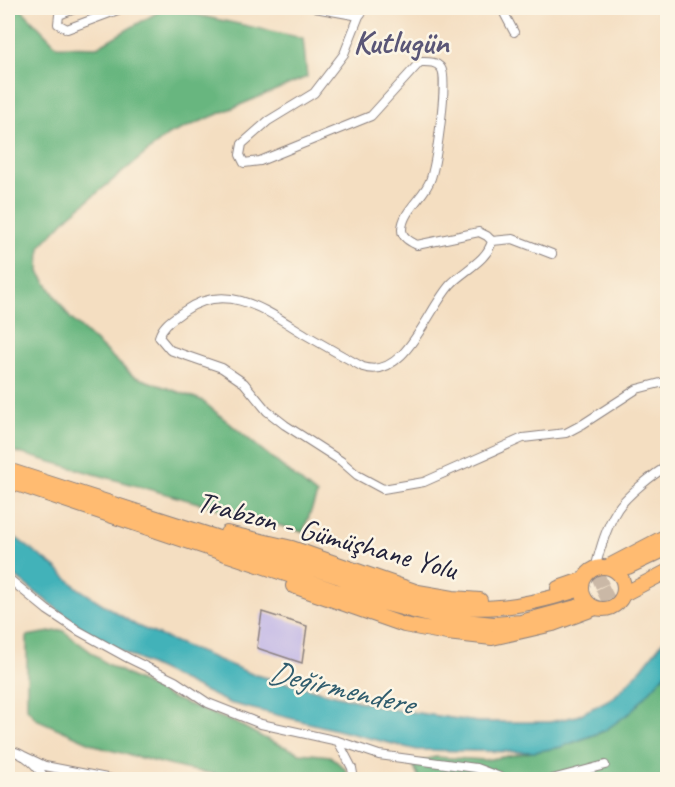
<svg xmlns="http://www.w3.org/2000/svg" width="675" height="787" viewBox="0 0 675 787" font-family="Caveat,sans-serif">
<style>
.forest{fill:#68b67f;stroke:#456c5d;stroke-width:1.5}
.water{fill:#42b2b9;stroke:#326a7a;stroke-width:1.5}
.building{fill:#c2b8e6}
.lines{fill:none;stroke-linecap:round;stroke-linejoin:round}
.trunk-tunnel{stroke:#cab8a6;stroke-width:14;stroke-dasharray:14 7;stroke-linecap:butt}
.minor-casing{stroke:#8b807e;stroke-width:10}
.trunk-casing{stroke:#8b807e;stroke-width:16}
.minor{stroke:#fff;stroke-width:8}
.trunk{stroke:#ffbb71;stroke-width:14}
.labels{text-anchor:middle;stroke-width:5;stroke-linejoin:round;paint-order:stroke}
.street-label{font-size:30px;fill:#22223b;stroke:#fcf5e5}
.water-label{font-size:32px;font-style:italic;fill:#2f5c6d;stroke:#fcf5e5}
.quarter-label{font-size:33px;font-weight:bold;fill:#5a5677;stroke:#fcf5e5}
</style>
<rect width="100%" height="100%" fill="#fcf5e5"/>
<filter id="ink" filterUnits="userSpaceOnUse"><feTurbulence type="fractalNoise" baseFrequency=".0167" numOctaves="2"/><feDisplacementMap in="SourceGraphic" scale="12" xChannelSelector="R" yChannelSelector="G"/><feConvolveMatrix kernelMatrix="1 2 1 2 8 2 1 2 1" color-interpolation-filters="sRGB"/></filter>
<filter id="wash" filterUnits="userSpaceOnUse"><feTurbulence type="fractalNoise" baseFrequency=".008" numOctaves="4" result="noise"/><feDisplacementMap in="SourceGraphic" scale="24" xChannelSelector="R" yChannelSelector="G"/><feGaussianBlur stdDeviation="1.35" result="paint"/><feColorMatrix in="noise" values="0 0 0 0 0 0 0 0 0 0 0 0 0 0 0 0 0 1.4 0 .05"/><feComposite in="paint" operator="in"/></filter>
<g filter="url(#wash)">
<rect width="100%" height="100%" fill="#f4dec1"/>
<path class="forest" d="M 8,8 L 20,8 L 57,46 L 97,47 L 165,8 L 303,38 L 307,77 L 168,135 L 69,216 L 40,247 L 39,272 L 70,318 L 133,376 L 201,400 L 317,495 L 303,532 L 8,450 Z
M 62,630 L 107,664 L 169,697 L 238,724 L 264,738 L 300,753 L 330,756 L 346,770 L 349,779 L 235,779 L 227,776 L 185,769 L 102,748 L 36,719 L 27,708 L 27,636 Z
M 667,672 L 667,779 L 419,778 L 413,764 L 435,757 L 485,760 L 561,747 L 604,731 Z"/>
<path class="water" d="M 8,532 L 55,567 L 79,589 L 137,626 L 252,674 L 385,708 L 478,722 L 550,722 L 577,716 L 614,697 L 642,668 L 667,636 L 667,672 L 631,712 L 604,731 L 561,747 L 534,752 L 417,750 L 229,703 L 96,639 L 8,571 Z"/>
<g id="blocks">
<path class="building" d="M 262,612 L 307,626 L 302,663 L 257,648 Z"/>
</g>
</g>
<g filter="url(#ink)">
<use href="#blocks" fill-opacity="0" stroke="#8b807e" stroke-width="1.5"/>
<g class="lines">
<path class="trunk-tunnel" d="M 574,591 L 628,567
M 580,606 L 633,579"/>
<defs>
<path id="minor" d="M 315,8 L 359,16
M 365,8 L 359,16 L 344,54 L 314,93 L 268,121 L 242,144 L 240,155 L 244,163 L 260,161 L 371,116 L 420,62 C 427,62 436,61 441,68 C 449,78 436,162 431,178 C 426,196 402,210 402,230 C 402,238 411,242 417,245 L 479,232 L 487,236 L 492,241 C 487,261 464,270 451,284 C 428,308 405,381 363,367 C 344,357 325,346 306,335 C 268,312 228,280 184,311 C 173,319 163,324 159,337 L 170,350 L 222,368 L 244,383 L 267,411 L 285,425 L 341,461 L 357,475 L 383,489 L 424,482 L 523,438 L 566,433 L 583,424 L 637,389 L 668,381
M 508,8 L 505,15 L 514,32
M 74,9 L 59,15 L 58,24 L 67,29 L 123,8
M 492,241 L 513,239 L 552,254
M 595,569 C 600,549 606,527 617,510 C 625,497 654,473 668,466
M 8,578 L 47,610 L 79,631 L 128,658 L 175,681 L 208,703 L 261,724 L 338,741 L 352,768 L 354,780
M 338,741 L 379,755 L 476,768 L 508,780
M 8,750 C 25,753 37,765 46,780
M 24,756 L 45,766 L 117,780
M 548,780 L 605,765"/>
<path id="trunk" d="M 8,470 L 411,600 C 476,612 510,611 574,591
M 8,481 L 333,590 L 444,619 L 494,624 L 521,622 L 580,606
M 227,533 L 292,548 L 418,592 L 453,598 L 480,600
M582 588a21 21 0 1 1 42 0a21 21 0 1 1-42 0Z
M 607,567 L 668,535
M 628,567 L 668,548
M 293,586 L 404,625 L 447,633 L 492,638 L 553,624 L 596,608
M 558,588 L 584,579
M 624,594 L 668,571"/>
</defs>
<use href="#minor" class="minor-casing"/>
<use href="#trunk" class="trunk-casing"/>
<use href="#minor" class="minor"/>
<use href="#trunk" class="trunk"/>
</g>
</g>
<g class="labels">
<g class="street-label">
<text transform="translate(327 535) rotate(15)" y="10">Trabzon - Gümüşhane Yolu</text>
</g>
<g class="water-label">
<text transform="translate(341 687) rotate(13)" y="11">Değirmendere</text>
</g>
<g class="quarter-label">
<text x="401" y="53">Kutlugün</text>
</g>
</g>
<rect width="675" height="787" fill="none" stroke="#fcf5e5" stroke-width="30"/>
</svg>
